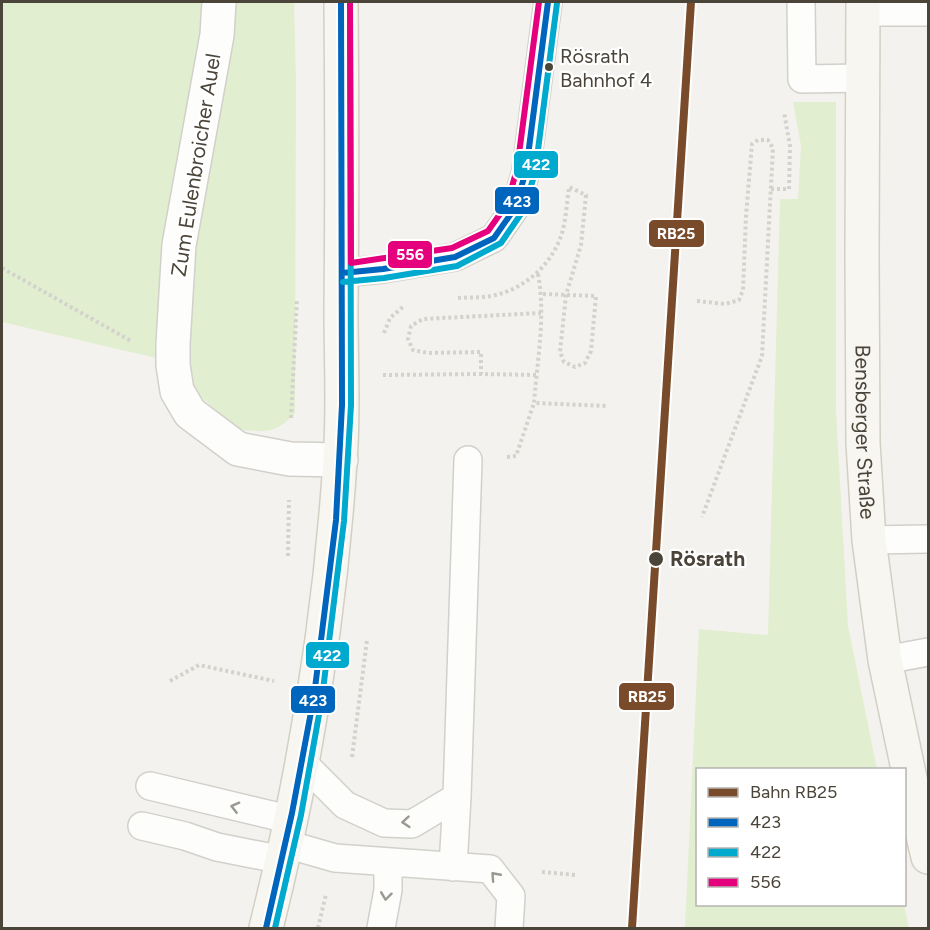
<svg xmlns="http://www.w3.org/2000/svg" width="930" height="930" viewBox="0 0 930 930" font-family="Figtree,sans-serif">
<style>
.green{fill:#e1eecf}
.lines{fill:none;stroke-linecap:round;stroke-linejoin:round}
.lane-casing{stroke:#d2d0cb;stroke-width:30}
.street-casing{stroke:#d2d0cb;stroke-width:36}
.secondary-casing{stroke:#d3cfc5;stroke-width:36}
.path{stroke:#d3d2cc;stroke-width:4;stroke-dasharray:3 3;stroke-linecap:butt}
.lane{stroke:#fdfdfc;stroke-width:27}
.street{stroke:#fdfdfc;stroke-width:33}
.secondary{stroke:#f7f6f1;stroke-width:33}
.bus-1-casing{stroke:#fff;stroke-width:10}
.bus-2-casing{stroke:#fff;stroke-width:10}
.bus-3-casing{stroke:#fff;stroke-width:10}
.bus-1{stroke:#0065bd;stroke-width:6}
.bus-2{stroke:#00a9ce;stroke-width:6}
.bus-3{stroke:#e5007d;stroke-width:6}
.rail-1-casing{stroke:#fff;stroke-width:12}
.rail-1{stroke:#7a4b2a;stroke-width:8}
.oneway{stroke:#9b9791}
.bus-dot{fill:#4b4439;stroke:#fff;stroke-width:2}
.labels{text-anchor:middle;stroke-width:4.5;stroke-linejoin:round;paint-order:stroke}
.bus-label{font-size:20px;fill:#4b4439;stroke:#fff;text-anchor:start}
.street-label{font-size:21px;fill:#4b4439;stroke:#fff}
.stop-label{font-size:21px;font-weight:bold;fill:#4b4439;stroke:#fff;text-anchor:start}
.line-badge{stroke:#fff;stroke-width:2}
.badge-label{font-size:16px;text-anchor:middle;font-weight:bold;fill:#fff}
</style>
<rect width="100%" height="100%" fill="#f4f2ee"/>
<path class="green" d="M 2,2 L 294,2 L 296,83 L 295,413 C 275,435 266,431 239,430 L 156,358 L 2,322 Z
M 793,102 L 836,102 L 836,410 L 848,626 L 877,769 L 698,770 L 698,904 L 904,905 L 909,928 L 685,928 L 699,629 L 768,635 L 780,199 L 798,199 L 801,146 Z"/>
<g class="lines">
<defs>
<path id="lane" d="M 801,2 L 802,79 L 863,78
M 864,12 L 928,12
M 342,273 L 383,269 L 455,257 L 494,238 L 515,208 L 526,171 L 548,2
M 869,540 L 928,539
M 885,660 L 928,652
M 302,762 L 345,805 L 384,823 L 412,824 L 457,797
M 150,786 L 292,820
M 142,826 L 185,836 L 217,847 L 283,860
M 286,844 L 335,858 L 490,869 L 511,896 L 509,928
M 453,867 L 457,797 L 468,460
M 381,928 L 388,890 L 388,863"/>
<path id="street" d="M 219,2 L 217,35 L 179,245 L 173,344 L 173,365 L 177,391 L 190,413 L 238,449 L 290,459 L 341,460"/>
<g id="secondary">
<path id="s1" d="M 863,2 L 862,256 L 863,443 L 869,540 L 885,660 L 915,802 L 928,857"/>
<path d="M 266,928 C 304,776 330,618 340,461 C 344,412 341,361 341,311 C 342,208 342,105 341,2"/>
</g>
</defs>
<use href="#lane" class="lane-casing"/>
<use href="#street" class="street-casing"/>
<use href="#secondary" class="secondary-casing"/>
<path class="path" d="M 771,189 L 789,189 L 790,146 L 784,112
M 2,268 L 131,341
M 538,274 C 546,316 537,361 534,403 L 606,406
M 458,298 C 469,297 481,298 491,296 C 524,290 552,265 562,233 C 566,219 567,202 569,187 L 586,195 L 581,245 L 566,295 L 560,352 L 564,362 L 575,367 L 585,363 L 591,351 L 596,296 L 542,294
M 697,301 L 725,304 L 739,300 L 743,290 L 746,216 L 752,144 L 758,140 L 768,140 L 773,148 L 762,356 L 702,517
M 384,333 L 390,318 L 404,306
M 383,375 L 481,374
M 536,375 L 481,374 L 481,352 L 428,353 L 413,350 L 408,339 L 411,326 L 423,319 L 541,313
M 291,418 L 297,299
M 507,457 L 516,456 L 534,403
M 288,556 L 289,500
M 170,681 L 199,665 L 274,681
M 352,757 L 367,640
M 542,872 L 576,875
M 318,928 L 326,894"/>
<use href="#lane" class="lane"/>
<use href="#street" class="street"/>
<use href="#secondary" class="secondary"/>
<defs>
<path id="bus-1" d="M 342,273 L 383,269 L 455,257 L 494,238 L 515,208 L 526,171 L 548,2
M 266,928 L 292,813 L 314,696 L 336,520 L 342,405 L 341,2"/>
<path id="bus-2" d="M 343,282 L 384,278 L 457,266 L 501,243 L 523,211 L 535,173 L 557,3
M 275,928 L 301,815 L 322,698 L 344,521 L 351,405 L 350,2"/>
<path id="bus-3" d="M 350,2 L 351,263 L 452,248 L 488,231 L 507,204 L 517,169 L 539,2"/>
</defs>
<use href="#bus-1" class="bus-1-casing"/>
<use href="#bus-2" class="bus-2-casing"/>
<use href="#bus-3" class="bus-3-casing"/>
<use href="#bus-1" class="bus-1"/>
<use href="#bus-2" class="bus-2"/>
<use href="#bus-3" class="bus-3"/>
<defs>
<path id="rail-1" d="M 632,928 L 691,2"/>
</defs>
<use href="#rail-1" class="rail-1-casing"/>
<use href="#rail-1" class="rail-1"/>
</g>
<defs><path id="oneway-chevron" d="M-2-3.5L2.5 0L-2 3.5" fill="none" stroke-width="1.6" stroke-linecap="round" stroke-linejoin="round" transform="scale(1.5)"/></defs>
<g class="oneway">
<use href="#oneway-chevron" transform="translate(235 807) rotate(-166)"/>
<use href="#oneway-chevron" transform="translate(406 822) rotate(175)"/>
<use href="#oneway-chevron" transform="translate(495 876) rotate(-132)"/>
<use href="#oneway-chevron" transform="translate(386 896) rotate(97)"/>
</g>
<g class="bus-dot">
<circle cx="549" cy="67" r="5"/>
<circle cx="656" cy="559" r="8"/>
</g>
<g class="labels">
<g class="bus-label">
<text x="560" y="63">Rösrath<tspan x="560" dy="24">Bahnhof 4</tspan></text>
</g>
<g class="street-label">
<text transform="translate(196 165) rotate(-81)" y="7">Zum Eulenbroicher Auel</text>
<text dy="7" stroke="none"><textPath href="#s1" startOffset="430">Bensberger Straße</textPath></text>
</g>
<g class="stop-label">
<text x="670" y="566">Rösrath</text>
</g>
</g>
<g class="line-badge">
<rect x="513" y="150" width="46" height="29" rx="6" fill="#00a9ce"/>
<rect x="494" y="186" width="46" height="29" rx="6" fill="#0065bd"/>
<rect x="648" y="219" width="57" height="29" rx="6" fill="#7a4b2a"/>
<rect x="387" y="240" width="46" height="29" rx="6" fill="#e5007d"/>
<rect x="305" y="641" width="45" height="28" rx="6" fill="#00a9ce"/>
<rect x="618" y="682" width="57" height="29" rx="6" fill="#7a4b2a"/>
<rect x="290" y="685" width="46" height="29" rx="6" fill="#0065bd"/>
</g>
<g class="badge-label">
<text x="536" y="170">422</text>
<text x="517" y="207">423</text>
<text x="676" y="239">RB25</text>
<text x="410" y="260">556</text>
<text x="327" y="661">422</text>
<text x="647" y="702">RB25</text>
<text x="313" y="706">423</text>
</g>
<rect width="930" height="930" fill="none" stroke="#4b4439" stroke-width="6"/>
<rect x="696" y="768" width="210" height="138" fill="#ffffff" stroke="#b7b4b0" stroke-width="1.5"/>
<rect x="708" y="788" width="30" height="9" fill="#7a4b2a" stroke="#b7b4b0" stroke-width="1.5"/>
<text x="750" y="798" font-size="18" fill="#4b4439">Bahn RB25</text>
<rect x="708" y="818" width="30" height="9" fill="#0065bd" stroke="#b7b4b0" stroke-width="1.5"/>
<text x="750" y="828" font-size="18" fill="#4b4439">423</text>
<rect x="708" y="848" width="30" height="9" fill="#00a9ce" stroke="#b7b4b0" stroke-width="1.5"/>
<text x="750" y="858" font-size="18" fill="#4b4439">422</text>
<rect x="708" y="878" width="30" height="9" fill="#e5007d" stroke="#b7b4b0" stroke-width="1.5"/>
<text x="750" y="888" font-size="18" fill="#4b4439">556</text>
</svg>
